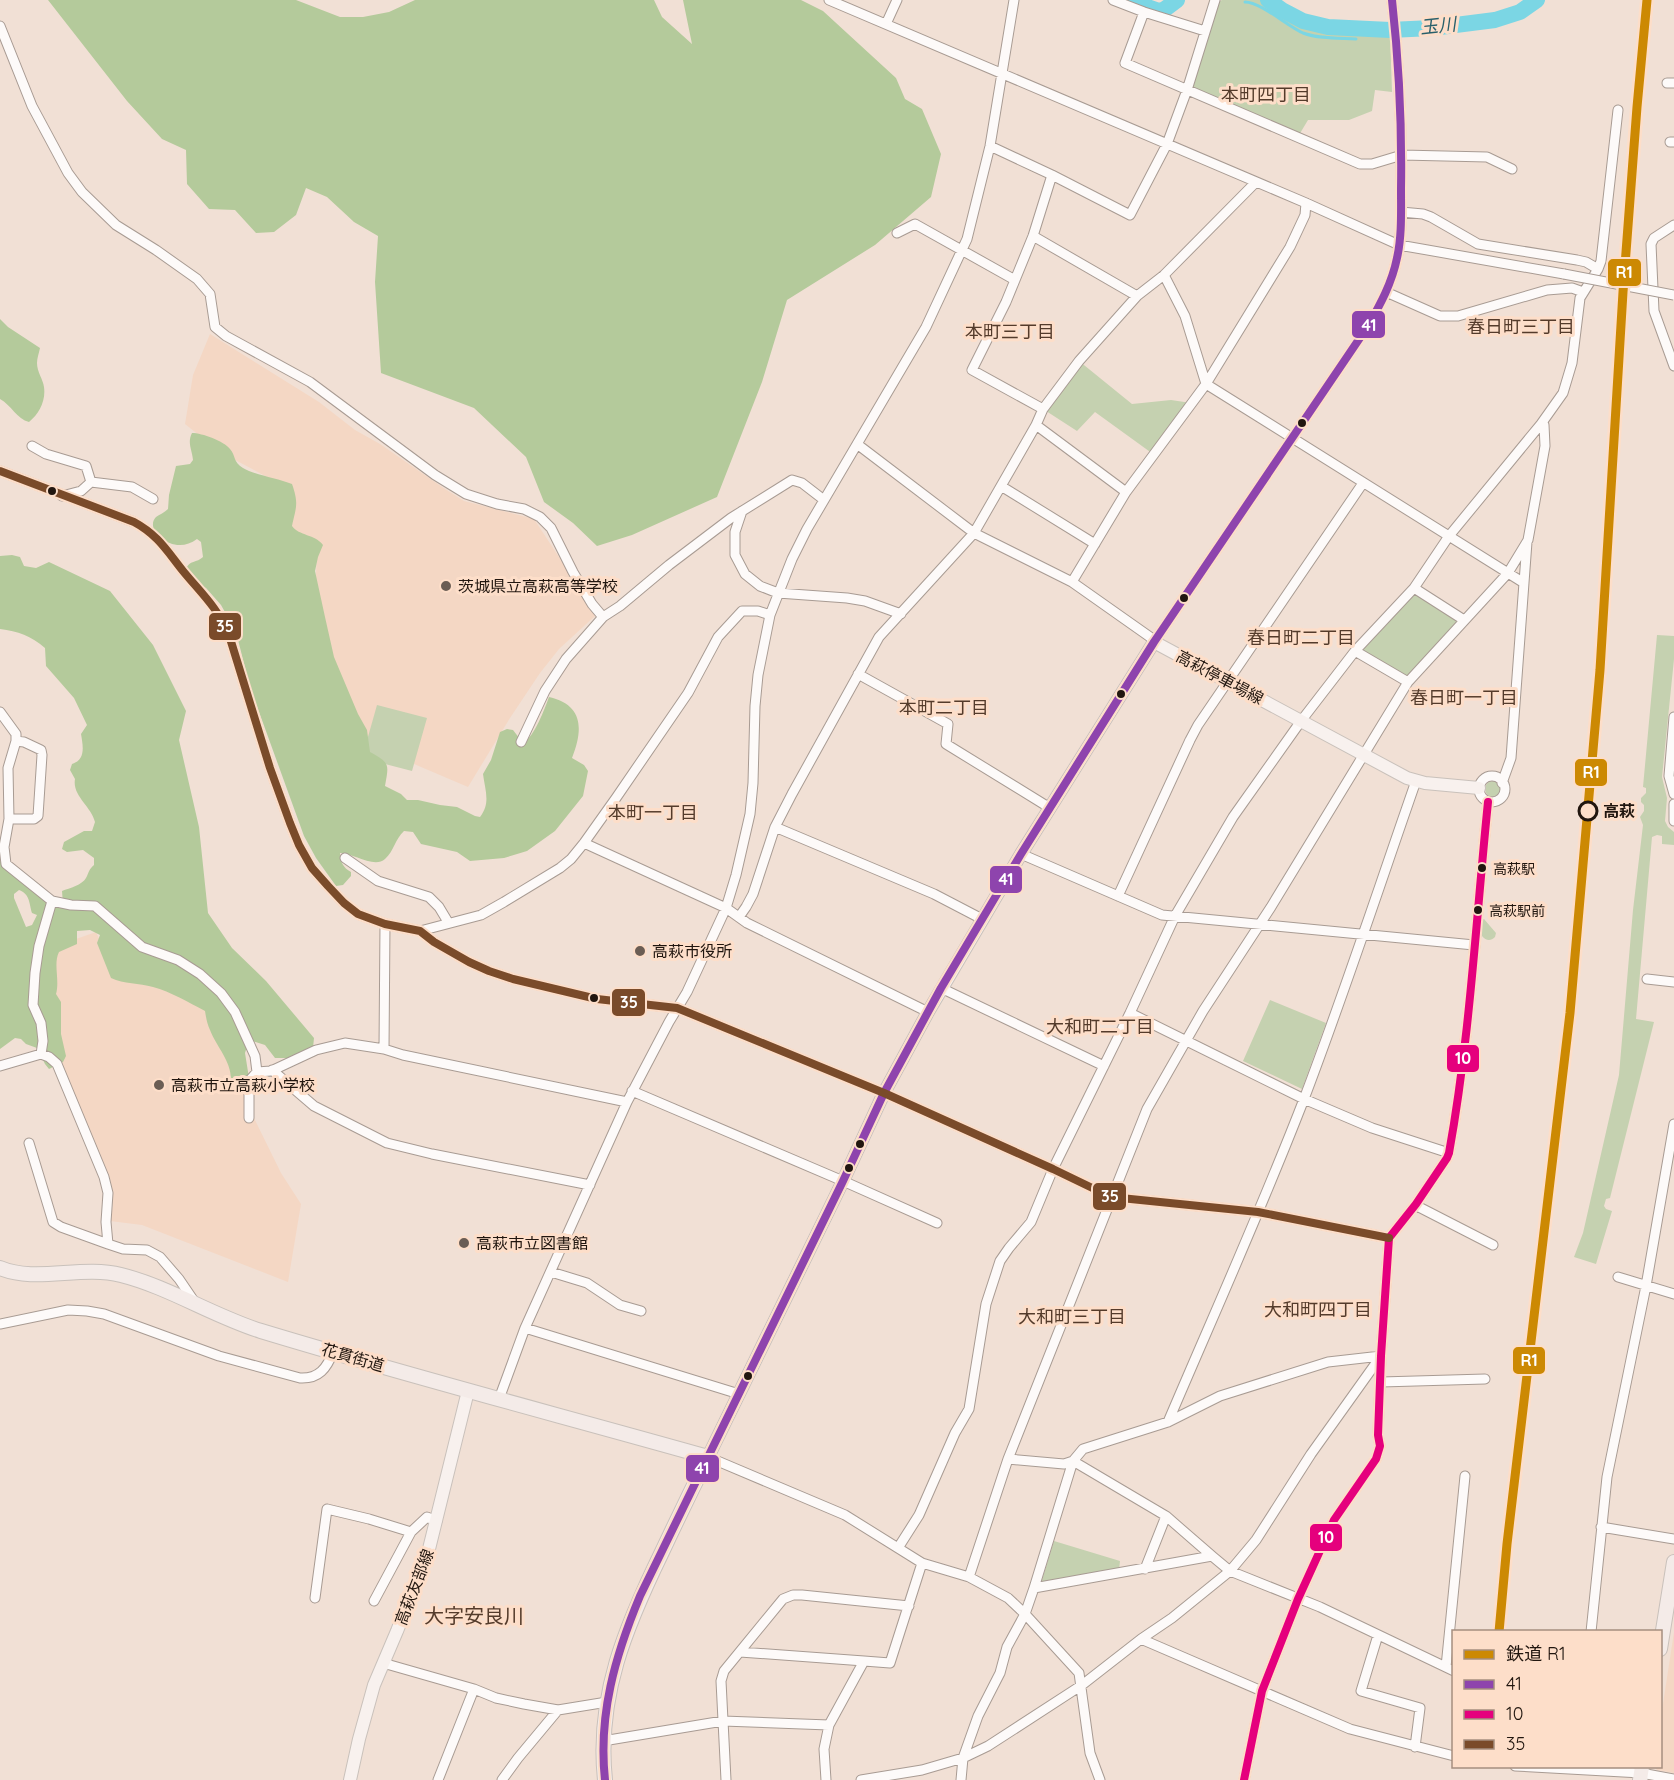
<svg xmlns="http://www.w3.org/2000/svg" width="1674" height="1780" viewBox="0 0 1674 1780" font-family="Quicksand,'Noto Sans JP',sans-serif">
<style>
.built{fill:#f4d7c4}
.green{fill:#c5d1b0}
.forest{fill:#b4ca9b;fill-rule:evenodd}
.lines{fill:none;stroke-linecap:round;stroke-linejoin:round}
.stream{stroke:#7bd6e4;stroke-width:3}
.river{stroke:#7bd6e4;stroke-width:16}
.minor-casing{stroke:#a89b93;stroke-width:11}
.major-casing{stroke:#c9c1bb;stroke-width:14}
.highway-casing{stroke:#c9c1bb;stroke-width:16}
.minor{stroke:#fdfaf9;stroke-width:9}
.major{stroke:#f8f1ee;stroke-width:12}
.highway{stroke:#f4ebe8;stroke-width:14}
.minor-bridge-casing{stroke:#a89b93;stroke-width:11;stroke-linecap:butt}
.minor-bridge{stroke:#fdfaf9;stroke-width:9}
.bus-1-casing{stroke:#fddec9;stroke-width:12}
.bus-2-casing{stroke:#fddec9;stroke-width:12}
.bus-3-casing{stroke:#fddec9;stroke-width:12}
.bus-1{stroke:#8e44ad;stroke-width:8}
.bus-2{stroke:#e5007d;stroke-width:8}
.bus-3{stroke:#7a4b2a;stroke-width:8}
.rail-1-casing{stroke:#fddec9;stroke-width:14}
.rail-1{stroke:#cc8903;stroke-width:9}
.bus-dot{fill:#21160f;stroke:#fddec9;stroke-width:2}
.poi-dot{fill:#6a5d54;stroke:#fddec9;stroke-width:2}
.stop-dot{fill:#fddec9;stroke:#21160f;stroke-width:3}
.labels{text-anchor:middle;stroke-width:6;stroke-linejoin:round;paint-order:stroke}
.bus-label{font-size:14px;fill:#21160f;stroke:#fddec9;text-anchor:start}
.poi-label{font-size:16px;fill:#21160f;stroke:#fddec9;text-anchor:start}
.street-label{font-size:16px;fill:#21160f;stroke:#fddec9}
.stop-label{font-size:16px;font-weight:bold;fill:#21160f;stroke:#fddec9;text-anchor:start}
.water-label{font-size:18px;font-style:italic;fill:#285f6a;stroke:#fddec9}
.neighbourhood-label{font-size:18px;fill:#543b2b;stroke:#fddec9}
.quarter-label{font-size:20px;fill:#543b2b;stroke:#fddec9}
.line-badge{stroke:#fddec9;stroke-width:2}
.badge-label{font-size:16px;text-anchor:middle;font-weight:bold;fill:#fff}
</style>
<rect width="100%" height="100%" fill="#f1e0d5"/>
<path class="built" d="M 210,334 L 319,402 L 355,430 L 380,444 L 445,489 L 464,501 L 534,519 L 559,557 L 595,616 L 559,649 L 540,673 L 510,718 L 468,787 L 353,738 L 314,616 L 317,552 L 284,519 L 269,478 L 220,452 L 185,424 L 193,375 Z
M 96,932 L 116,976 L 180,981 L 243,1052 L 254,1118 L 281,1173 L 301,1204 L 288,1282 L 142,1225 L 110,1221 L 113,1206 L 105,1173 L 54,1050 L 56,946 Z
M 1674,1632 L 1674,1773 L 1657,1770 L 1655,1767 L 1660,1766 L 1661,1717 Z"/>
<path class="green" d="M 1222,0 L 1265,0 L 1293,16 L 1311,23 L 1390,30 L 1392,92 L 1375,90 L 1372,111 L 1349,120 L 1308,120 L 1299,135 L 1188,88 L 1215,3 Z
M 1079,361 L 1132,404 L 1171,400 L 1191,403 L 1153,454 L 1095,412 L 1077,431 L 1043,409 Z
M 1414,588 L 1464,620 L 1408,682 L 1355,651 Z
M 1657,635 L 1674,636 L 1674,659 L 1662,777 L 1667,798 L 1665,821 L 1668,827 L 1674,832 L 1674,845 L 1662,844 L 1662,836 L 1657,835 L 1652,837 L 1636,1019 L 1654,1022 L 1610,1198 L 1606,1199 L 1604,1206 L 1606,1209 L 1612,1211 L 1596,1264 L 1574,1257 L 1583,1233 L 1619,1075 L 1633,910 L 1643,825 L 1640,817 L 1644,811 L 1644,805 L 1641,802 L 1641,798 L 1646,793 L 1646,788 L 1643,787 Z
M 377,705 L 427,718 L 412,771 L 362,758 Z
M1485 789a8 8 0 1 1 16 0a8 8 0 1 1-16 0Z
M 1484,919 L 1496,933 L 1495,937 C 1491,941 1486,941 1482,936 L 1482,920 Z
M 1270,1000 L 1326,1023 L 1302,1089 L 1243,1061 Z
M 1054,1541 L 1120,1561 L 1119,1570 L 1041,1583 Z"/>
<path class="forest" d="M 48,0 L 296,0 L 340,17 L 363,17 L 389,12 L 415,0 L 654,0 L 662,17 L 692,44 L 683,0 L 801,0 L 823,11 L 896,78 L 905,99 L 922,109 L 941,154 L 931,197 L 875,245 L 787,300 L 762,382 L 717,497 L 632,535 L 597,546 L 573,523 L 544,502 L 526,457 L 474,408 L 381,373 L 375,282 L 378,236 L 354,222 L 327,197 L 306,188 L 296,215 L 274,232 L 256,233 L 235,210 L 209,209 L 187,184 L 186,150 L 162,139 L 127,101 Z
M 0,319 L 8,327 L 40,348 C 39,353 37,358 37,363 C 37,372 43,379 44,387 C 46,401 39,414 29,422 C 17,419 11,405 0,399 Z
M 192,433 C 202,433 224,441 230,449 C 236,456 233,462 243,468 C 255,475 277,478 292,484 C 299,504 296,507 292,526 C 299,536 315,534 323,545 L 318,557 L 315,571 L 325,617 L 334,657 L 358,714 L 367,730 L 370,752 C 390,763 389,764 385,786 L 401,794 L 407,800 L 418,800 L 440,805 L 457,807 L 475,816 L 480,817 C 491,803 485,790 483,774 L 491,760 L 500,732 L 507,729 L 513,730 L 523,743 C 535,736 544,710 549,697 C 584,705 583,730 572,758 L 584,765 L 588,771 L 583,796 L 555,831 L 527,851 L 504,858 L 470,861 L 457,852 L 421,844 L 413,832 L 404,831 C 395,839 394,851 385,859 C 374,869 351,852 340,853 C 340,861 343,868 351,872 L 351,876 L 343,885 L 336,886 L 316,858 L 304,836 L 250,687 L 236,632 L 221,605 L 206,588 L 195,582 L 192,574 L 186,569 C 189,560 197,563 203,557 L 201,542 L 197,539 C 174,557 143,530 156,517 C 159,515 165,512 168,509 L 169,495 L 176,466 L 190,464 L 193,460 C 192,449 187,443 192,433 Z
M 12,555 L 20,557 L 24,566 L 36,568 L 49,562 L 110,591 L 153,645 L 186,711 L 179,740 L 199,827 L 208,913 L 232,948 L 266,981 L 314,1038 L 313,1048 L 291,1058 L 275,1058 L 265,1045 L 249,1040 L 245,1053 L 249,1078 L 238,1088 L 231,1080 C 231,1060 217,1048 210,1030 C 207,1024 206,1017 205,1011 C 188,1002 171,992 153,987 C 139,983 124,984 111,978 L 97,943 L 100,935 L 90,930 L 77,931 L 77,944 L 59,952 C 53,964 60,980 56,994 L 61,1002 L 61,1034 L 66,1056 L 63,1062 L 49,1069 L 45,1064 L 37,1048 L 26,1044 L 21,1039 L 15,1038 L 0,1049 L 0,861 L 28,880 L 49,905 L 56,907 L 63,904 L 62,891 C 70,888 82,885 86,878 C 89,872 89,869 94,865 L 94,858 L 83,850 L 67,852 L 62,849 L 64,842 L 84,831 L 92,831 L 95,822 C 91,806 72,796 75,779 L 70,770 L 72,764 C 86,760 83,746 81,734 L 87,725 L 74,698 L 46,666 L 45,648 C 31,636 18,631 0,629 L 0,556 ZM 19,890 C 30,894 29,903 32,913 L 37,915 L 32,925 L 26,927 L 14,898 L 14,894 Z"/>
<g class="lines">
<path class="stream" d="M 1245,2 C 1261,2 1287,26 1303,33 C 1319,39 1339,38 1356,39"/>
<path class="river" d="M 1127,0 L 1159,11 L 1165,9 L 1177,0
M 1268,0 L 1282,10 L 1303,21 L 1328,27 L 1390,30 L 1432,28 L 1495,20 L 1520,12 L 1537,0"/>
<defs>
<path id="minor" d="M 829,0 L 1306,203 L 1399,245 L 1564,274
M 1113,0 L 1144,12 L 1205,31
M 1144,12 L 1125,63 L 1360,164 L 1372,164 L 1402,155 L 1487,157 L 1512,169
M 886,24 L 897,0
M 0,26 L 32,106 L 68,173 L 82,192 L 116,225 L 156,250 L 197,279 L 210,294 L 215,327 L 226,336 L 310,382 L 435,475 L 466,494 L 497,504 L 524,509 L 540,517 L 551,528 L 573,572 L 592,604 L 603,617
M 1667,83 L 1674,83
M 1670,142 L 1674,142
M 990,146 L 1052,175 L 1130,215 L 1167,144 L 1187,90 L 1215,0
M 1306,203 L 1305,215 L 1290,247 L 1206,384 L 1524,583
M 1401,212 L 1423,214 L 1431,217 L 1478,244 L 1577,260 L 1586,262 L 1598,269
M 1674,225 L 1654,238 L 1651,244 L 1654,311 L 1674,366
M 897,233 L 915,224 L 1015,280
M 1033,236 L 1137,296
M 1386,292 L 1440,316 L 1458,316 L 1547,290 L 1572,288 L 1583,292
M 1043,409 L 972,370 L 1006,302 L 1033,236 L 1052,175
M 1036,425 L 1126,492
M 857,444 L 974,533 L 1072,582 L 1150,637 L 1154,642 L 1368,326 C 1380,305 1392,283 1397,258 C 1402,236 1401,212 1401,189 C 1402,126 1399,63 1392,0
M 32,446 L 46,454 L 86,466 L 91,482 L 132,487 L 153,499
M 0,471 L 134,522 C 158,535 167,551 183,571 C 201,593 218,608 229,635 L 270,768 L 290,823 L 299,845 L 312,868 L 328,886 L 344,903 L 358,914 L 385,924 L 420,931 L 434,942 L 469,962 L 489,971 L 513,979 L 597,999 L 677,1008 L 884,1093 L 1053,1169 L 1111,1197 L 1258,1212 L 1389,1238
M 1001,486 L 1095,544
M 62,496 L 81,491 L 91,482
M 742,511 L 735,532 L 735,555 L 745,574 L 760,586 L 778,593 L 847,598 L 865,601 L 901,614
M 1072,582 L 1126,492 L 1206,384 L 1185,316 L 1164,275
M 1414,588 L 1464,620
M 1355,651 L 1408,682
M 858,674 L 948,724 L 946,744 L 1050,808
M 0,712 L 16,734 L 16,741 L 8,768 L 9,819 L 4,847 L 6,864 L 52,901 L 71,905 L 95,906 L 142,947 L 178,960 L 200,974 L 221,993 L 235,1012 L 255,1056 L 257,1072
M 1674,717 L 1669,776 L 1674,794
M 521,742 L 545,691 L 566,659 L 603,617 L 620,606 L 669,565 L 731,518 L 792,480 L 802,483 L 824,500
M1479 789a13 13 0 1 1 26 0a13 13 0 1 1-26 0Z
M 1502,783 L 1511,758 L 1527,542
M 1674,804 L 1674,821
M 9,819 L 34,819 L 38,816 L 42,755 L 41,750 L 24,742 L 16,741
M 775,827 L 934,894 L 982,919
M 584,843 L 726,908 L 747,923 L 928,1012
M 1021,854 L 1162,915 L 1474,945
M 345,858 L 378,881 L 429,897 L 439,907 L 448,922
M 1118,896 L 1190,740 L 1198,725 L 1363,483
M 52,901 L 39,946 L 35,973 L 33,1005 L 41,1023 L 43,1041 L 41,1054 L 49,1057 L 57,1064 L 104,1177 L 108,1193 L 106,1222 L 108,1244 L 123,1249 L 147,1250 L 160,1257 L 179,1279 L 196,1304
M 739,917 L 746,907 L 753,894 L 775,827 L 792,794 L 879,637 L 974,533 L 1036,425 L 1043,409 L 1079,361 L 1137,296 L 1164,275 L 1256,182
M 420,931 L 481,915 L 504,902 L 560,868 L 571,859 L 584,843 L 616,798 L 688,693 L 718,637 L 742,611 L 758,611 L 770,615
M 1647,979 L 1674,982
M 941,988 L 1104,1066
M 1130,1013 L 1304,1099 L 1372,1128 L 1449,1153
M 384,1049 L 385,924
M 0,1066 L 41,1054
M 272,1070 L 314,1106 L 387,1143 L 432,1154 L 590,1185
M 632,1091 L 843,1181 L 937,1223
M 249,1118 L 249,1081 L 257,1072 L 271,1071 L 316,1050 L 345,1043 L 384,1049 L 403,1055 L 627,1102
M 29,1143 L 53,1222 L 61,1227 L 108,1244
M 1415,1205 L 1493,1245
M 551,1272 L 587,1283 L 620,1305 L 641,1311
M 1618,1277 L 1674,1294
M 0,1324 L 68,1310 L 87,1311 L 104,1314 L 219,1356 L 300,1378 C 319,1379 327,1368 333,1352
M 525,1328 L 739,1394
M 1381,1382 L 1485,1379
M 499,1399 L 525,1328 L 627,1102 L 669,1022 L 687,992 L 726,908 L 736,875 L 750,814 L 753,783 L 755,706 L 758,675 L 770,615 L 792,559 L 807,529 L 926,327 L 967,239 L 990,146 L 1014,0
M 1168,1422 C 1214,1314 1262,1208 1304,1099 C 1344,994 1379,887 1416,781
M 708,1457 L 845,1515 L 922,1563 L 969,1577 L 1008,1598 L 1025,1614 L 1079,1673 L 1090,1753 L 1100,1780
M 1601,1527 L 1674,1539
M 898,1548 L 919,1515 L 955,1433 L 969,1409 L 986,1304 L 1000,1261 L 1009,1248 L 1031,1222 L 1053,1169 L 1130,1013 L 1175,916 L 1233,817 L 1301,721 L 1355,651 L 1414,588 L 1449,536 L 1541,424 L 1563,393 L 1572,363 L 1580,298 L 1598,269 L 1601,261 L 1618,110
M 1212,1556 L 1230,1571 L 1320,1607 L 1454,1671
M 1145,1569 L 1166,1516
M 969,1577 L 1008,1459 L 1147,1109 L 1203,1011 L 1271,907 L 1408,682 L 1508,573 L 1528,540 L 1545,446 L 1544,425 L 1541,424
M 315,1598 L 327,1509 L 369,1519 L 411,1532
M 374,1601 L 411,1532 L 427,1517 L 437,1521
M 1591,1632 L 1607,1477 L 1646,1286 L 1674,1124
M 1378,1635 L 1361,1691 L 1420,1708 L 1415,1747
M 1141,1639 L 1350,1729 L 1454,1756
M 740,1652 L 864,1661
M 383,1663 L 474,1689 L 496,1698 L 524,1704 L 558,1710 L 607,1702
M 1446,1667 L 1465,1476
M 603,1741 L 723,1721 L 829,1725
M 1515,1766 L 1641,1773 L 1674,1779
M 438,1780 L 474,1689
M 502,1780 L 518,1758 L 558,1710
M 726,1780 L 721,1681 L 724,1671 L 783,1599 L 793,1595 L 802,1595 L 909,1606
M 826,1780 L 824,1749 L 829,1725 L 864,1661 L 890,1663 L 922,1563
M 861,1780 L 922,1770 L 963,1758 L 988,1746 L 1082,1685 L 1141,1639 L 1172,1618 L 1230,1571 L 1256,1540 L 1311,1454 L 1381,1356 L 1328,1362 L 1220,1396 L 1168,1422 L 1083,1449 L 1073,1461 L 1034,1588 L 1212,1556 L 1166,1516 L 1073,1461 L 1064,1464 L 1008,1459
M 961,1780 L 963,1758 L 978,1716 L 1000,1673 L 1007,1647 L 1025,1614 L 1034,1588
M 1244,1780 L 1262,1691 L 1298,1599 L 1334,1520 L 1376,1459 L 1380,1446 L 1378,1435 L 1381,1356 L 1389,1238 L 1416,1204 L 1447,1158 L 1449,1153 C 1470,1037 1476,919 1488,802"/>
<path id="major" d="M 708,1457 L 843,1181 L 884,1093 L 928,1012 L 1021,854 L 1154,642 L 1407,778 L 1425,783 L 1479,788
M 350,1780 L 359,1739 L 374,1685 L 397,1631 L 428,1553 L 468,1391"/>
<path id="highway" d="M 0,1268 C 35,1283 82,1265 121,1275 C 169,1287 213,1316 261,1331 C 409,1376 559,1415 708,1457 C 692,1489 677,1520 662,1552 C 626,1626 596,1696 605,1780
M 1660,1649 L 1674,1562
M 1640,1780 L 1642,1766"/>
</defs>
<use href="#minor" class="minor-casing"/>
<use href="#major" class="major-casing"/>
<use href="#highway" class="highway-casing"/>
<use href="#minor" class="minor"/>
<use href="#major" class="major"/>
<use href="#highway" class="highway"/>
<defs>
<path id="minor-bridge" d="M 1564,274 L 1674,295"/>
</defs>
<use href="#minor-bridge" class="minor-bridge-casing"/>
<use href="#minor-bridge" class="minor-bridge"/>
<defs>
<path id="bus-1" d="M 605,1780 C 598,1715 615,1656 640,1596 L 843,1181 L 884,1093 L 941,988 L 1021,854 L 1154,642 L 1368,326 C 1380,305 1392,283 1397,258 C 1402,236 1401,212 1401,189 C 1402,126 1399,63 1392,0"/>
<path id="bus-2" d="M 1244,1780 L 1262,1691 L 1298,1599 L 1334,1520 L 1376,1459 L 1380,1446 L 1378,1435 L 1381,1356 L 1389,1238 L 1416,1204 L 1447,1158 L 1449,1153 C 1470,1037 1476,919 1488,802"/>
<path id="bus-3" d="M 0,471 L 134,522 C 158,535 167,551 183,571 C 201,593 218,608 229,635 L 270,768 L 290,823 L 299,845 L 312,868 L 328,886 L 344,903 L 358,914 L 385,924 L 420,931 L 434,942 L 469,962 L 489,971 L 513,979 L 597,999 L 677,1008 L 884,1093 L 1053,1169 L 1111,1197 L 1258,1212 L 1389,1238"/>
</defs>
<use href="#bus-1" class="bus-1-casing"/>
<use href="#bus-2" class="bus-2-casing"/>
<use href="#bus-3" class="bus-3-casing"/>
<use href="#bus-1" class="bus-1"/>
<use href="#bus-2" class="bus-2"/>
<use href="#bus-3" class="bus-3"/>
<defs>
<path id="rail-1" d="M 1499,1632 L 1507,1544 L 1570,1013 L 1600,670 L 1623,292 L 1637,107 L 1647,0"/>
</defs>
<use href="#rail-1" class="rail-1-casing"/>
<use href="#rail-1" class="rail-1"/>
</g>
<g class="bus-dot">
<circle cx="1302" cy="423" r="5"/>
<circle cx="52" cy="491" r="5"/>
<circle cx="1184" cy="598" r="5"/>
<circle cx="1121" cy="694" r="5"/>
<circle cx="1482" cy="868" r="5"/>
<circle cx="1478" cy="910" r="5"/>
<circle cx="594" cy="998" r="5"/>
<circle cx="860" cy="1144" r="5"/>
<circle cx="849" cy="1168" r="5"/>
<circle cx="748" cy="1376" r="5"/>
</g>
<g class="poi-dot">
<circle cx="446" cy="586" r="6"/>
<circle cx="640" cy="951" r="6"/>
<circle cx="159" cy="1085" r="6"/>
<circle cx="464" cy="1243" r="6"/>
</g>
<circle class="stop-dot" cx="1588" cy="811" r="9"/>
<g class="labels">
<g class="bus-label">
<text x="1493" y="874">高萩駅</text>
<text x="1489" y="916">高萩駅前</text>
</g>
<g class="poi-label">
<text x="458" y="592">茨城県立高萩高等学校</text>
<text x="652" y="957">高萩市役所</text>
<text x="171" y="1091">高萩市立高萩小学校</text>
<text x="476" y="1249">高萩市立図書館</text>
</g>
<g class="street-label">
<text transform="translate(1220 677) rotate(28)" y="6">高萩停車場線</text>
<text transform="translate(353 1357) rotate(16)" y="6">花貫街道</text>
<text transform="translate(414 1587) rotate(-69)" y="6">高萩友部線</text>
</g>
<g class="stop-label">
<text x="1603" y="817">高萩</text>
</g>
<g class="water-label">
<text transform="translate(1438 26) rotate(-6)" y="6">玉川</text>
</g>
<g class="neighbourhood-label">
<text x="1266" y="101">本町四丁目</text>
<text x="1521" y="333">春日町三丁目</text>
<text x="1010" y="338">本町三丁目</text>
<text x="1301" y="644">春日町二丁目</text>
<text x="1464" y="704">春日町一丁目</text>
<text x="944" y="714">本町二丁目</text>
<text x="653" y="819">本町一丁目</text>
<text x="1100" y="1033">大和町二丁目</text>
<text x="1318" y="1316">大和町四丁目</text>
<text x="1072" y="1323">大和町三丁目</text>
</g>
<g class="quarter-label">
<text x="474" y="1623">大字安良川</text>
</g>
</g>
<g class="line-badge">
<rect x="1607" y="258" width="35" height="29" rx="6" fill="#cc8903"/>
<rect x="1351" y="310" width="35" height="29" rx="6" fill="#8e44ad"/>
<rect x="208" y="612" width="34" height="29" rx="6" fill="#7a4b2a"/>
<rect x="1574" y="758" width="34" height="29" rx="6" fill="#cc8903"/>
<rect x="989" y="865" width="34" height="29" rx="6" fill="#8e44ad"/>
<rect x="611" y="988" width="35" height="29" rx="6" fill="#7a4b2a"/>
<rect x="1446" y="1044" width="34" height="29" rx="6" fill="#e5007d"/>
<rect x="1092" y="1182" width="35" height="29" rx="6" fill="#7a4b2a"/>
<rect x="1512" y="1346" width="34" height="29" rx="6" fill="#cc8903"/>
<rect x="685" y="1454" width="35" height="29" rx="6" fill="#8e44ad"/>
<rect x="1309" y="1523" width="34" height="29" rx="6" fill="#e5007d"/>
</g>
<g class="badge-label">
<text x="1624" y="278">R1</text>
<text x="1369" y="331">41</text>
<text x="225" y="632">35</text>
<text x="1591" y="778">R1</text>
<text x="1006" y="885">41</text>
<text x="629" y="1008">35</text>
<text x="1463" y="1064">10</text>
<text x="1110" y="1202">35</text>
<text x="1529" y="1366">R1</text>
<text x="702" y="1474">41</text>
<text x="1326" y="1543">10</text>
</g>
<rect x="1452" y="1630" width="210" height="138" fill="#fddec9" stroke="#a58e7f" stroke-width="1.5"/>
<rect x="1464" y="1650" width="30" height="9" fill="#cc8903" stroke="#a58e7f" stroke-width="1.5"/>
<text x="1506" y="1660" font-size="18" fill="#21160f">鉄道 R1</text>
<rect x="1464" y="1680" width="30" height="9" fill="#8e44ad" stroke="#a58e7f" stroke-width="1.5"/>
<text x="1506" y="1690" font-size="18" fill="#21160f">41</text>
<rect x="1464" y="1710" width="30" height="9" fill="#e5007d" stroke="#a58e7f" stroke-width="1.5"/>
<text x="1506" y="1720" font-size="18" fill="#21160f">10</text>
<rect x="1464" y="1740" width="30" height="9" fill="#7a4b2a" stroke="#a58e7f" stroke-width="1.5"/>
<text x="1506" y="1750" font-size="18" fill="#21160f">35</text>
</svg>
